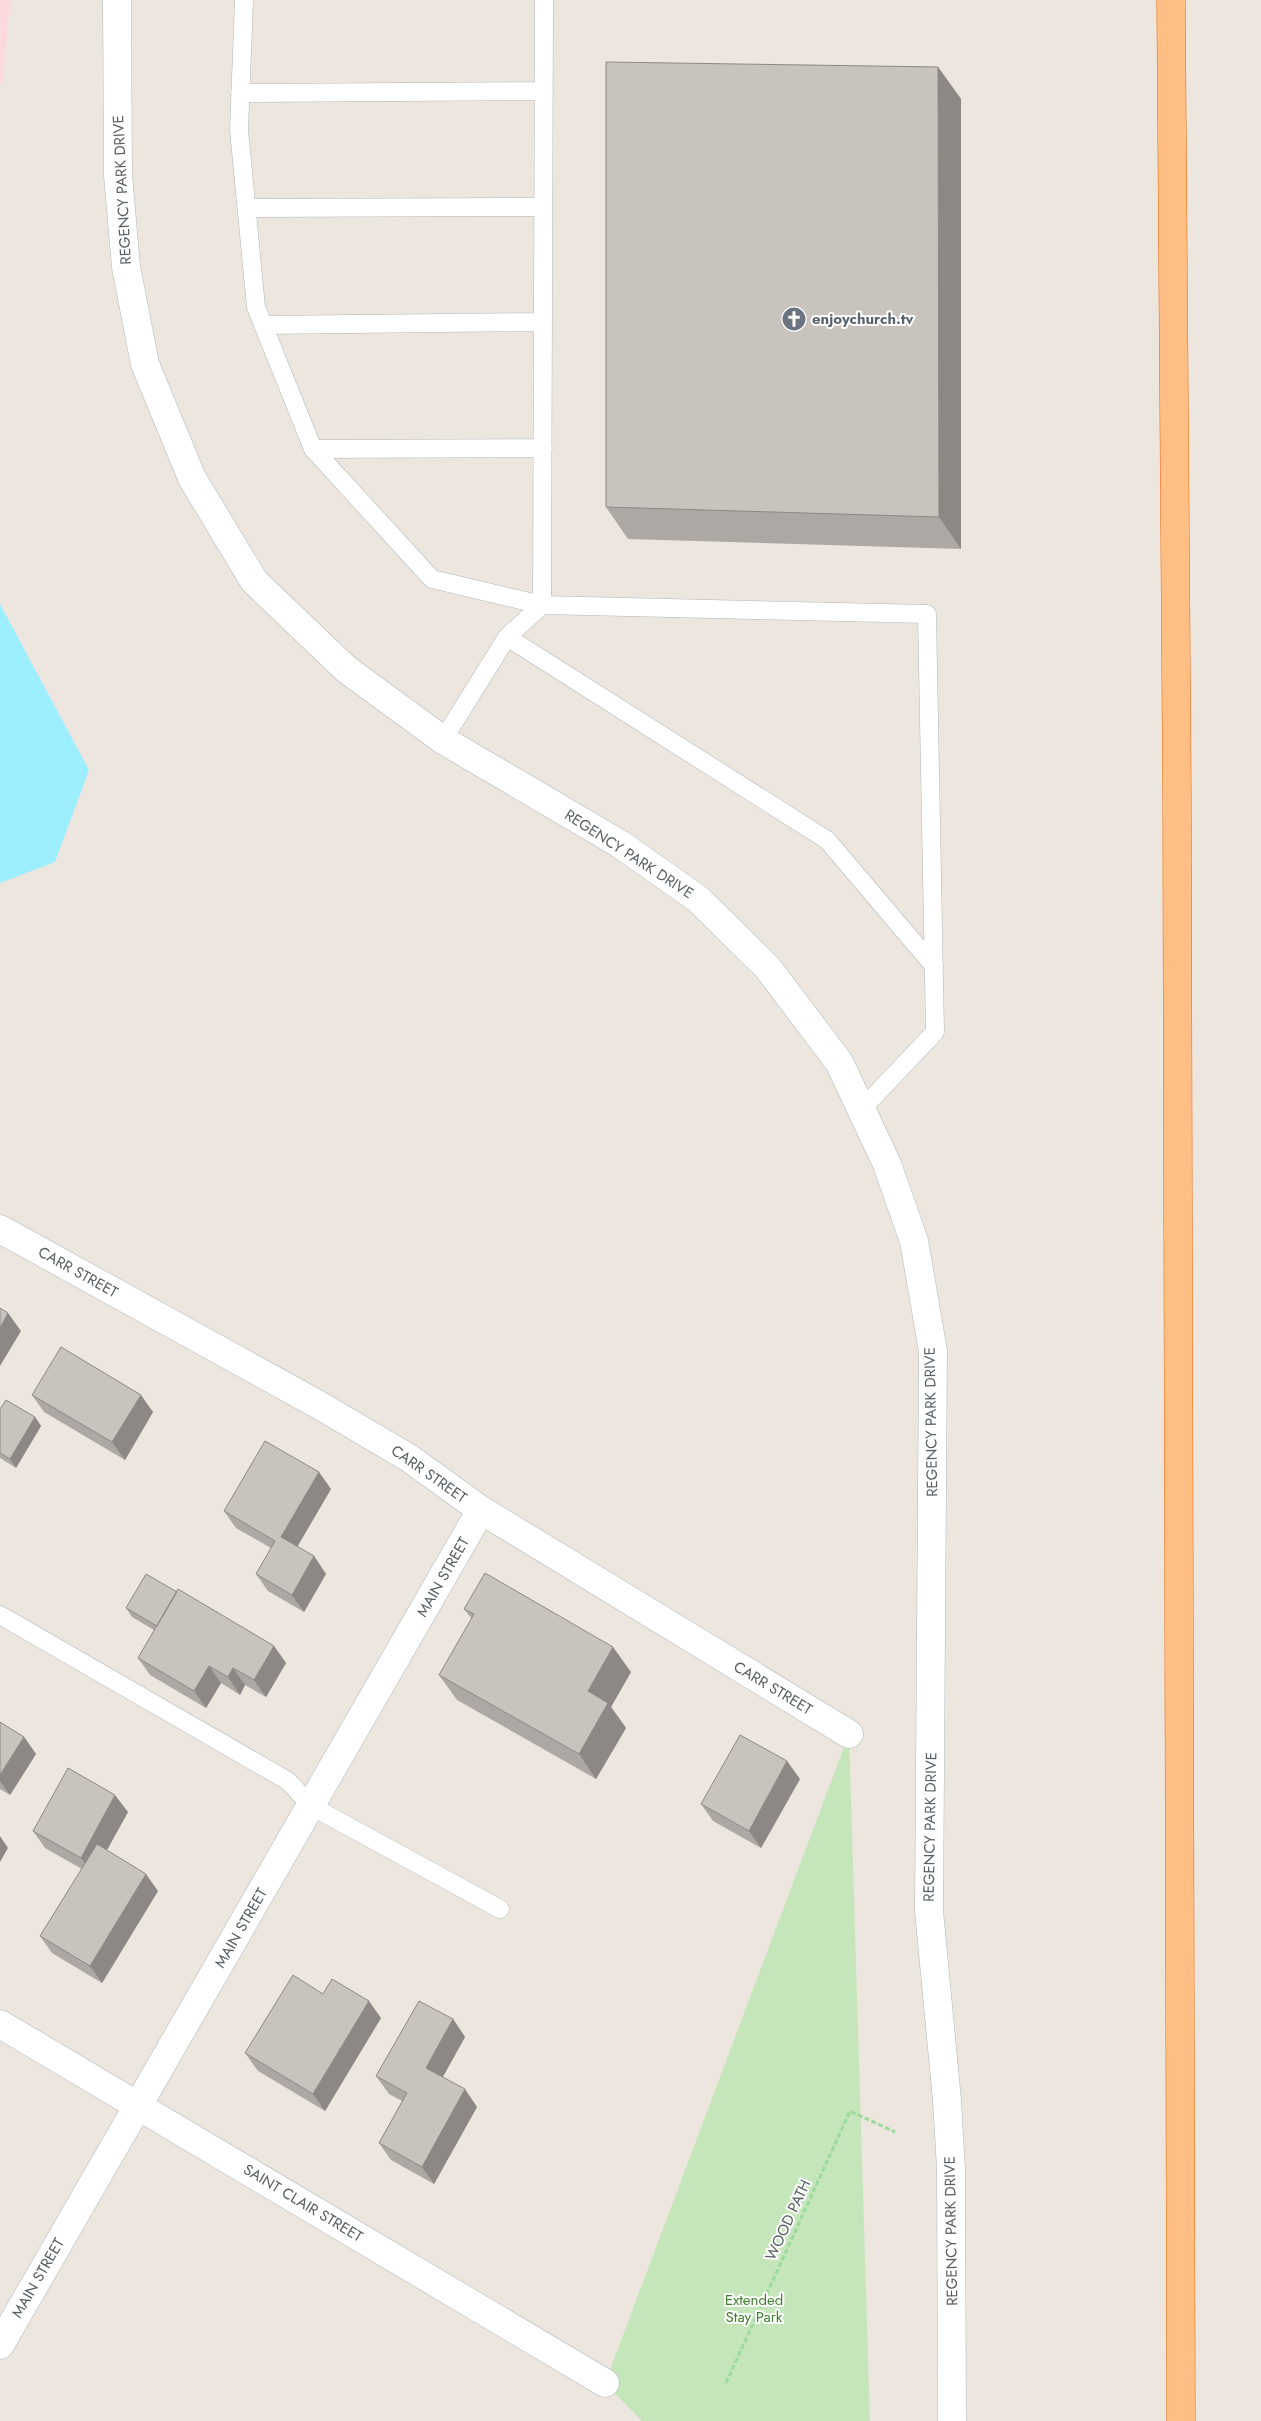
<svg xmlns="http://www.w3.org/2000/svg" width="1261" height="2421" viewBox="0 0 1261 2421" font-family="Jost,sans-serif">
<style>
.medical{fill:#fcd9df}
.green{fill:#c5e6ba}
.water{fill:#9deeff}
.lines{fill:none;stroke-linecap:round;stroke-linejoin:round}
.lane-casing{stroke:#b1b5b8;stroke-width:19}
.street-casing{stroke:#b1b5b8;stroke-width:29}
.secondary-casing{stroke:#afb6b9;stroke-width:29}
.highway-casing{stroke:#ec6400;stroke-width:29}
.path{stroke:#9cd99c;stroke-width:3;stroke-dasharray:5 2.5;stroke-linecap:butt}
.lane{stroke:#fff;stroke-width:18}
.street{stroke:#fff;stroke-width:28}
.secondary{stroke:#fff;stroke-width:28}
.highway{stroke:#ffbf84;stroke-width:28}
.wall{fill:#ada8a3}
.shaded-wall{fill:#8d8885}
.building{fill:#c9c3be;stroke:#8d8885}
.labels{text-anchor:middle;stroke-width:4;stroke-linejoin:round;paint-order:stroke}
.street-label{font-size:15px;fill:#585f62;stroke:#fff}
.worship-label{font-size:15px;font-weight:bold;fill:#5b616d;stroke:#fff;text-anchor:start}
.park-label{font-size:15px;fill:#40832e;stroke:#fff}
</style>
<rect width="100%" height="100%" fill="#ede6df"/>
<path class="medical" d="M 0,0 L 10,0 L 3,83 L 0,83 Z"/>
<path class="green" d="M 849,1734 L 870,2421 L 642,2421 L 605,2383 Z"/>
<path class="water" d="M 0,604 L 89,770 L 55,862 L 0,883 Z"/>
<g class="lines">
<defs>
<path id="lane" d="M 244,0 L 239,130 L 256,307 L 313,449 L 432,579 L 542,605 L 544,0
M 240,93 L 544,91
M 247,208 L 543,207
M 263,325 L 543,322
M 313,449 L 543,448
M 507,637 L 827,840 L 934,966
M 443,740 L 507,637 L 542,605 L 927,614 L 935,1032 L 861,1110
M 0,1615 L 288,1781 L 311,1806 L 500,1909"/>
<path id="street" d="M 0,1229 L 319,1405 L 409,1458 L 481,1510 L 849,1734
M 0,2024 L 605,2383
M 0,2345 L 481,1510"/>
<path id="secondary" d="M 117,0 L 118,175 L 126,267 L 145,364 L 192,478 L 254,581 L 346,669 L 443,740 L 620,844 L 698,899 L 767,967 L 839,1062 L 887,1164 L 914,1241 L 933,1351 L 929,1911 L 947,2100 L 951,2169 L 952,2421"/>
<path id="highway" d="M 1171,0 L 1177,799 L 1181,2421"/>
</defs>
<use href="#lane" class="lane-casing"/>
<use href="#street" class="street-casing"/>
<use href="#secondary" class="secondary-casing"/>
<use href="#highway" class="highway-casing"/>
<path class="path" d="M 726,2383 L 850,2111 L 895,2132"/>
<use href="#lane" class="lane"/>
<use href="#street" class="street"/>
<use href="#secondary" class="secondary"/>
<use href="#highway" class="highway"/>
</g>
<path class="wall" d="M 938,67 L 961,99 L 961,549 L 628,539 L 606,507 Z
M 32,1395 L 153,1412 L 125,1460 L 44,1412 Z
M 0,1409 L 35,1417 L 41,1426 L 16,1468 L 0,1458 Z
M 331,1489 L 297,1547 L 314,1556 L 326,1574 L 304,1612 L 268,1591 L 256,1574 L 271,1548 L 236,1528 L 224,1511 Z
M 177,1592 L 274,1646 L 286,1663 L 266,1697 L 245,1685 L 240,1695 L 221,1683 L 206,1708 L 150,1675 L 138,1658 L 154,1630 L 132,1617 L 126,1608 Z
M 464,1609 L 631,1672 L 611,1707 L 626,1728 L 596,1779 L 457,1700 L 439,1675 L 472,1619 Z
M 0,1722 L 24,1737 L 36,1754 L 10,1795 L 0,1789 Z
M 800,1779 L 761,1848 L 713,1821 L 701,1804 Z
M 128,1812 L 107,1850 L 158,1891 L 102,1983 L 52,1953 L 40,1936 L 82,1869 L 45,1848 L 33,1831 Z
M 323,1994 L 381,2018 L 325,2111 L 258,2071 L 245,2053 Z
M 453,2019 L 465,2037 L 443,2077 L 477,2107 L 434,2184 L 391,2160 L 379,2143 L 402,2101 L 389,2094 L 376,2076 Z"/>
<path class="shaded-wall" d="M 938,67 L 961,99 L 961,549 L 939,517 Z
M 8,1313 L 21,1331 L 0,1366 L 0,1328 Z
M 141,1395 L 153,1412 L 125,1460 L 112,1442 Z
M 35,1417 L 41,1426 L 16,1468 L 10,1459 Z
M 319,1472 L 331,1489 L 293,1554 L 281,1537 Z
M 314,1556 L 326,1574 L 304,1612 L 292,1595 Z
M 274,1646 L 286,1663 L 266,1697 L 254,1680 Z
M 613,1647 L 631,1672 L 611,1707 L 626,1728 L 596,1779 L 579,1754 L 588,1691 Z
M 209,1666 L 221,1683 L 206,1708 L 194,1691 Z
M 233,1668 L 245,1685 L 240,1695 L 228,1677 Z
M 24,1737 L 36,1754 L 10,1795 L 0,1781 L 0,1775 Z
M 787,1761 L 800,1779 L 761,1848 L 749,1831 Z
M 115,1795 L 128,1812 L 93,1875 L 81,1858 Z
M 0,1836 L 8,1848 L 0,1862 Z
M 146,1874 L 158,1891 L 102,1983 L 90,1966 Z
M 369,2001 L 381,2018 L 325,2111 L 313,2094 Z
M 453,2019 L 465,2037 L 438,2085 L 426,2068 Z
M 465,2089 L 477,2107 L 434,2184 L 422,2167 Z"/>
<path class="building" d="M 606,62 L 938,67 L 939,517 L 606,507 Z
M 0,1308 L 8,1313 L 0,1328 Z
M 61,1347 L 141,1395 L 112,1442 L 32,1395 Z
M 6,1400 L 35,1417 L 10,1459 L 0,1453 L 0,1409 Z
M 265,1441 L 319,1472 L 281,1537 L 314,1556 L 292,1595 L 256,1574 L 275,1541 L 224,1511 Z
M 485,1573 L 613,1647 L 588,1691 L 608,1703 L 579,1754 L 439,1675 L 474,1614 L 464,1609 Z
M 146,1574 L 177,1592 L 157,1626 L 126,1608 Z
M 178,1589 L 274,1646 L 254,1680 L 233,1668 L 228,1677 L 209,1666 L 194,1691 L 138,1658 Z
M 0,1722 L 24,1737 L 0,1775 Z
M 740,1735 L 787,1761 L 749,1831 L 701,1804 Z
M 68,1768 L 115,1795 L 81,1858 L 33,1831 Z
M 97,1844 L 146,1874 L 90,1966 L 40,1936 Z
M 293,1975 L 323,1994 L 332,1979 L 369,2001 L 313,2094 L 245,2053 Z
M 419,2001 L 453,2019 L 426,2068 L 465,2089 L 422,2167 L 379,2143 L 407,2093 L 376,2076 Z"/>
<defs>
<symbol id="church-disc" viewBox="-11 -11 22 22"><circle r="9.5" fill="#6b7280" stroke="#fff"/><path d="M-1.2-6h2.4v3.5h3.3v2.4h-3.3V6h-2.4V-.1h-3.3v-2.4h3.3Z" fill="#fff"/></symbol>
</defs>
<g fill-rule="evenodd">
<use href="#church-disc" x="780" y="305" width="28" height="28"/>
</g>
<g class="labels">
<g class="street-label">
<text transform="translate(122 190) rotate(-93)" y="5">REGENCY PARK DRIVE</text>
<text transform="translate(629 854) rotate(33)" y="5">REGENCY PARK DRIVE</text>
<text transform="translate(78 1272) rotate(29)" y="5">CARR STREET</text>
<text transform="translate(931 1422) rotate(-91)" y="5">REGENCY PARK DRIVE</text>
<text transform="translate(429 1474) rotate(35)" y="5">CARR STREET</text>
<text transform="translate(443 1577) rotate(-60)" y="5">MAIN STREET</text>
<text transform="translate(773 1688) rotate(31)" y="5">CARR STREET</text>
<text transform="translate(930 1827) rotate(-89)" y="5">REGENCY PARK DRIVE</text>
<text transform="translate(241 1928) rotate(-60)" y="5">MAIN STREET</text>
<text transform="translate(303 2203) rotate(31)" y="5">SAINT CLAIR STREET</text>
<text transform="translate(788 2220) rotate(-65)" y="5">WOOD PATH</text>
<text transform="translate(951 2231) rotate(-91)" y="5">REGENCY PARK DRIVE</text>
<text transform="translate(38 2278) rotate(-60)" y="5">MAIN STREET</text>
</g>
<g class="worship-label">
<text x="812" y="324">enjoychurch.tv</text>
</g>
<g class="park-label">
<text x="754" y="2305">Extended<tspan x="754" dy="17">Stay Park</tspan></text>
</g>
</g>
</svg>
